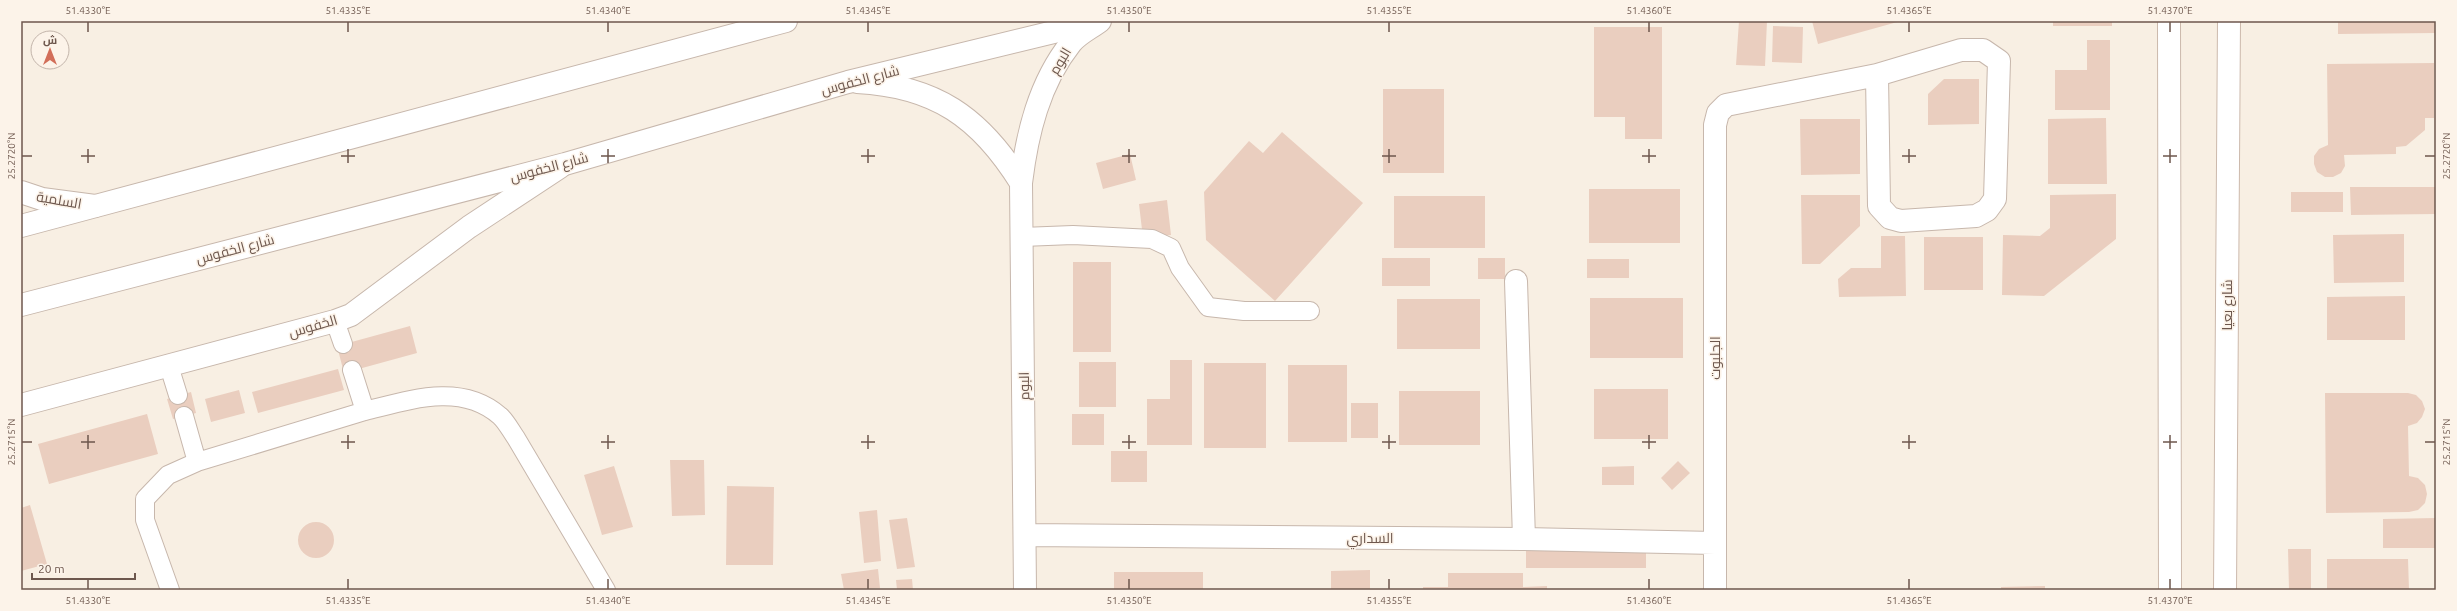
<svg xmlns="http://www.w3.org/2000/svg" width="2457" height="611" viewBox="0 0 2457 611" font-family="Ubuntu,Cairo,sans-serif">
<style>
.building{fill:#eacebf}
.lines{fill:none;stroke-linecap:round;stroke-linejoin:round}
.service-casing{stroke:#c7b7ac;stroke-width:20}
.minor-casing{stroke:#c7b7ac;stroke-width:24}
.tertiary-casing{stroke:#c7b7ac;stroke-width:24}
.secondary-casing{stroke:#ccb9ac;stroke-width:24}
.service{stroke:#fff;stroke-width:18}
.minor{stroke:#fff;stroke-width:22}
.tertiary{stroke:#fff;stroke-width:22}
.secondary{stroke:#fff;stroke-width:22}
.ticks{fill:none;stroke:#6d574d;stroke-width:1.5}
.labels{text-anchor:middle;stroke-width:3;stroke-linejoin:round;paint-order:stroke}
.street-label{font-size:14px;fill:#6d574d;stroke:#fcf3e9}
.neatline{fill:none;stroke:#6d574d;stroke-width:1.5}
.ticks-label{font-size:10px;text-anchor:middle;fill:#6d574d}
</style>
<rect width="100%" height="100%" fill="#f8efe3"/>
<path class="building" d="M 1739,21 L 1767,21 L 1765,66 L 1736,65 Z
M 1812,21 L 1901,21 L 1818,44 Z
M 2053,21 L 2112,21 L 2112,26 L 2053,26 Z
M 2338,21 L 2436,21 L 2436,33 L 2338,34 Z
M 1773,26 L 1803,27 L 1802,63 L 1772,62 Z
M 1594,27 L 1662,27 L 1662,139 L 1625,139 L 1625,117 L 1594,117 Z
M 2087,40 L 2110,40 L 2110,110 L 2055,110 L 2055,70 L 2087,70 Z
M 2434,63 L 2434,118 L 2425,118 L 2425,130 L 2406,146 L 2396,147 L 2396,154 L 2344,155 L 2345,166 L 2341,173 L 2333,177 L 2325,177 L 2317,172 L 2314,164 L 2314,156 L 2319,149 L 2328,145 L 2327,64 Z
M 1944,79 L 1979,79 L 1979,124 L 1928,125 L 1928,94 Z
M 1383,89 L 1444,89 L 1444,173 L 1383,173 Z
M 2106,118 L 2107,184 L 2048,184 L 2048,119 Z
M 1800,119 L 1860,119 L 1860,174 L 1801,175 Z
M 1282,132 L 1363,203 L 1275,301 L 1206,240 L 1204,192 L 1249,141 L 1263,153 Z
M 1130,154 L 1136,180 L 1103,189 L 1096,163 Z
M 2350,187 L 2436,187 L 2436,214 L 2351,215 Z
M 1589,189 L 1680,189 L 1680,243 L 1589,243 Z
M 2291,192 L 2343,192 L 2343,212 L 2291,212 Z
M 2116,194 L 2116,239 L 2044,296 L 2002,295 L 2003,235 L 2040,236 L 2050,228 L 2050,195 Z
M 1801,195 L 1860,195 L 1860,226 L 1820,264 L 1802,264 Z
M 1394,196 L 1485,196 L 1485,248 L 1394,248 Z
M 1167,200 L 1171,235 L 1143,238 L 1139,204 Z
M 2404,234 L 2404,282 L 2334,283 L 2333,235 Z
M 1881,236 L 1905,236 L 1906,296 L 1839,297 L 1838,279 L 1851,268 L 1881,268 Z
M 1924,237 L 1983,237 L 1983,290 L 1924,290 Z
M 1382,258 L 1430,258 L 1430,286 L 1382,286 Z
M 1478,258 L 1505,258 L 1505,279 L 1478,279 Z
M 1587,259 L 1629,259 L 1629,278 L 1587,278 Z
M 1073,262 L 1111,262 L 1111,352 L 1073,352 Z
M 2405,296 L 2405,340 L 2327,340 L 2327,297 Z
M 1590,298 L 1683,298 L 1683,358 L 1590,358 Z
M 1397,299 L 1480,299 L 1480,349 L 1397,349 Z
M 410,326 L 417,353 L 344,373 L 337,346 Z
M 1170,360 L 1192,360 L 1192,445 L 1147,445 L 1147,399 L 1170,399 Z
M 1079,362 L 1116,362 L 1116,407 L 1079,407 Z
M 1204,363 L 1266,363 L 1266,448 L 1204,448 Z
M 1288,365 L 1347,365 L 1347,442 L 1288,442 Z
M 338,369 L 344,390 L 258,413 L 252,392 Z
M 1594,389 L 1668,389 L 1668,439 L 1594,439 Z
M 239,390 L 245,413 L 211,422 L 205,399 Z
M 1399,391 L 1480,391 L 1480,445 L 1399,445 Z
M 191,392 L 196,413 L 173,419 L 167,399 Z
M 2325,393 L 2408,393 L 2416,395 L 2422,401 L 2425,409 L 2422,417 L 2417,423 L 2408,426 L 2409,476 L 2418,478 L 2425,485 L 2427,494 L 2425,503 L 2418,510 L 2409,512 L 2326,513 Z
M 1351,403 L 1378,403 L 1378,438 L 1351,438 Z
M 147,414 L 158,454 L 49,484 L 38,444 Z
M 1072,414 L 1104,414 L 1104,445 L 1072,445 Z
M 1111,451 L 1147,451 L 1147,482 L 1111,482 Z
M 670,460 L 704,460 L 705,515 L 672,516 Z
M 1678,461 L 1690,473 L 1672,490 L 1661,478 Z
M 614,466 L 633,527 L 602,535 L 584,475 Z
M 1634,466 L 1634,485 L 1602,485 L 1602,467 Z
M 727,486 L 774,487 L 773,565 L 726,565 Z
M 30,505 L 47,564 L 21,571 L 21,508 Z
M 877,510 L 881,561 L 864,563 L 859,512 Z
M 907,518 L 915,567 L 897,569 L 889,520 Z
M 2436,518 L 2436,548 L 2383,548 L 2383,519 Z
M298 540a18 18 0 1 1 36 0a18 18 0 1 1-36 0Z
M 1526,548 L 1646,548 L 1646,568 L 1526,568 Z
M 2288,549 L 2311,549 L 2311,590 L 2289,590 Z
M 2327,559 L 2408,559 L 2409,590 L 2327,590 Z
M 878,569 L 880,588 L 844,590 L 841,574 Z
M 1370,570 L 1370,590 L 1331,590 L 1331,571 Z
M 1114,572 L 1203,572 L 1203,590 L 1114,590 Z
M 1448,573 L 1523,573 L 1523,587 L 1547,586 L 1547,590 L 1423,590 L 1423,587 L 1448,587 Z
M 912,579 L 913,590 L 897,590 L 896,580 Z
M 2045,586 L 2045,590 L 2001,590 L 2001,587 Z"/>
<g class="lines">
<defs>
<path id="service" d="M 1022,237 L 1073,235 L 1152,239 L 1171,248 L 1180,268 L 1208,307 L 1244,311 L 1310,311
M 335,321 L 343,344
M 169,366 L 178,395
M 352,370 L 365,411 C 410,400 461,382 500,416 C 506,421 511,431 516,438 L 606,590
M 184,416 L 197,462
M 170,590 L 145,520 L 145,499 L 168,475 L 197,462 L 365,411"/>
<path id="minor" d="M 857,82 C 935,86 980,117 1021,183
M 21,192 L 42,199 L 95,206
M 1516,281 L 1524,539
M 21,405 L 335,321 L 351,315 L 469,227 L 560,167
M 1025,535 L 1524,539 L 1715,543
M 1025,590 L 1021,183 C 1027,134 1039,83 1071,43 C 1078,34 1091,28 1100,21
M 1715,590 L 1715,125 L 1718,113 L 1726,105 L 1877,75 L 1961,50 L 1983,50 L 1999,61 L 1995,199 L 1987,210 L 1976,216 L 1901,221 L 1890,218 L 1879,206 L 1877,75"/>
<path id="tertiary" d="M 21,226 L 786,21
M 21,305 L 565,164 L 848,82 L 1099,21"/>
<path id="secondary" d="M 2169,21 L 2170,590
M 2225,590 L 2229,21"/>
</defs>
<use href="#service" class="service-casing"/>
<use href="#minor" class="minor-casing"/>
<use href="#tertiary" class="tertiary-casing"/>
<use href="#secondary" class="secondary-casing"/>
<use href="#service" class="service"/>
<use href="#minor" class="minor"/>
<use href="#tertiary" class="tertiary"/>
<use href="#secondary" class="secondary"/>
</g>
<path class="ticks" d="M 88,22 L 88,32M 348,22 L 348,32M 608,22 L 608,32M 868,22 L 868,32M 1129,22 L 1129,32M 1389,22 L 1389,32M 1649,22 L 1649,32M 1909,22 L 1909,32M 2170,22 L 2170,32M 88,149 L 88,163M 348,149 L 348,163M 608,149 L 608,163M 868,149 L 868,163M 1129,149 L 1129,163M 1389,149 L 1389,163M 1649,149 L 1649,163M 1909,149 L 1909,163M 2170,149 L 2170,163M 22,156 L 32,156M 81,156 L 95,156M 341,156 L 355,156M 601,156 L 615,156M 861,156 L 875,156M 1122,156 L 1136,156M 1382,156 L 1396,156M 1642,156 L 1656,156M 1902,156 L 1916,156M 2163,156 L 2177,156M 2425,156 L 2435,156M 88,435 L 88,449M 348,435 L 348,449M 608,435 L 608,449M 868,435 L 868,449M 1129,435 L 1129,449M 1389,435 L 1389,449M 1649,435 L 1649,449M 1909,435 L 1909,449M 2170,435 L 2170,449M 22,442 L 32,442M 81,442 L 95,442M 341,442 L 355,442M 601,442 L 615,442M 861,442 L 875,442M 1122,442 L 1136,442M 1382,442 L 1396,442M 1642,442 L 1656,442M 1902,442 L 1916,442M 2163,442 L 2177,442M 2425,442 L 2435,442M 88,579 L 88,589M 348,579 L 348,589M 608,579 L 608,589M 868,579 L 868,589M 1129,579 L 1129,589M 1389,579 L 1389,589M 1649,579 L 1649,589M 1909,579 L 1909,589M 2170,579 L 2170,589"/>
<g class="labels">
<g class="street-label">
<text transform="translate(1060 61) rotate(-59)" y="5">البوم</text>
<text transform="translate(860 80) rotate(-15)" y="5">شارع الخفوس</text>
<text transform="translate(549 167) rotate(-15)" y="5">شارع الخفوس</text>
<text transform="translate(59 200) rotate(10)" y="5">السلمية</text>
<text transform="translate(235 249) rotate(-15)" y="5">شارع الخفوس</text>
<text transform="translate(2227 305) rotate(-90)" y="5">شارع بعيا</text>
<text transform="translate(313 326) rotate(-16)" y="5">الخفوس</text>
<text transform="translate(1715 358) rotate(-90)" y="5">الجلبوت</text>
<text transform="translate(1024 386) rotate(-91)" y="5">البوم</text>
<text x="1370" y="543">السداري</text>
</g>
</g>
<rect width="2457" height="611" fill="none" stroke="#fcf3e9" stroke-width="44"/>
<g transform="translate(50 50)"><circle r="19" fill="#fcf3e9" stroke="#c3b5ab"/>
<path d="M0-3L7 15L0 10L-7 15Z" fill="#d26e59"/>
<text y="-6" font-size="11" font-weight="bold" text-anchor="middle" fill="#6d574d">ش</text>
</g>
<path d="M32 573v6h103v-6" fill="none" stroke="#6d574d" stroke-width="2"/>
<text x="38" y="573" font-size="12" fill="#6d574d" stroke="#fcf3e9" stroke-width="3" paint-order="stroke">20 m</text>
<rect x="22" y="22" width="2413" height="567" class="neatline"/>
<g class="ticks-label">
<text x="88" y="14">51.4330°E</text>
<text x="348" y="14">51.4335°E</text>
<text x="608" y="14">51.4340°E</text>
<text x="868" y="14">51.4345°E</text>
<text x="1129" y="14">51.4350°E</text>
<text x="1389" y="14">51.4355°E</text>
<text x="1649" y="14">51.4360°E</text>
<text x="1909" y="14">51.4365°E</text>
<text x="2170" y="14">51.4370°E</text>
<text transform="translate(11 156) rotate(-90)" y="4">25.2720°N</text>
<text transform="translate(2446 156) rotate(-90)" y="4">25.2720°N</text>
<text transform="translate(11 442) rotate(-90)" y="4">25.2715°N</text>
<text transform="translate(2446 442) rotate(-90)" y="4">25.2715°N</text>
<text x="88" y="604">51.4330°E</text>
<text x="348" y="604">51.4335°E</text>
<text x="608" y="604">51.4340°E</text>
<text x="868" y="604">51.4345°E</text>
<text x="1129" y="604">51.4350°E</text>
<text x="1389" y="604">51.4355°E</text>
<text x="1649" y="604">51.4360°E</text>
<text x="1909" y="604">51.4365°E</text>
<text x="2170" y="604">51.4370°E</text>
</g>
</svg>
